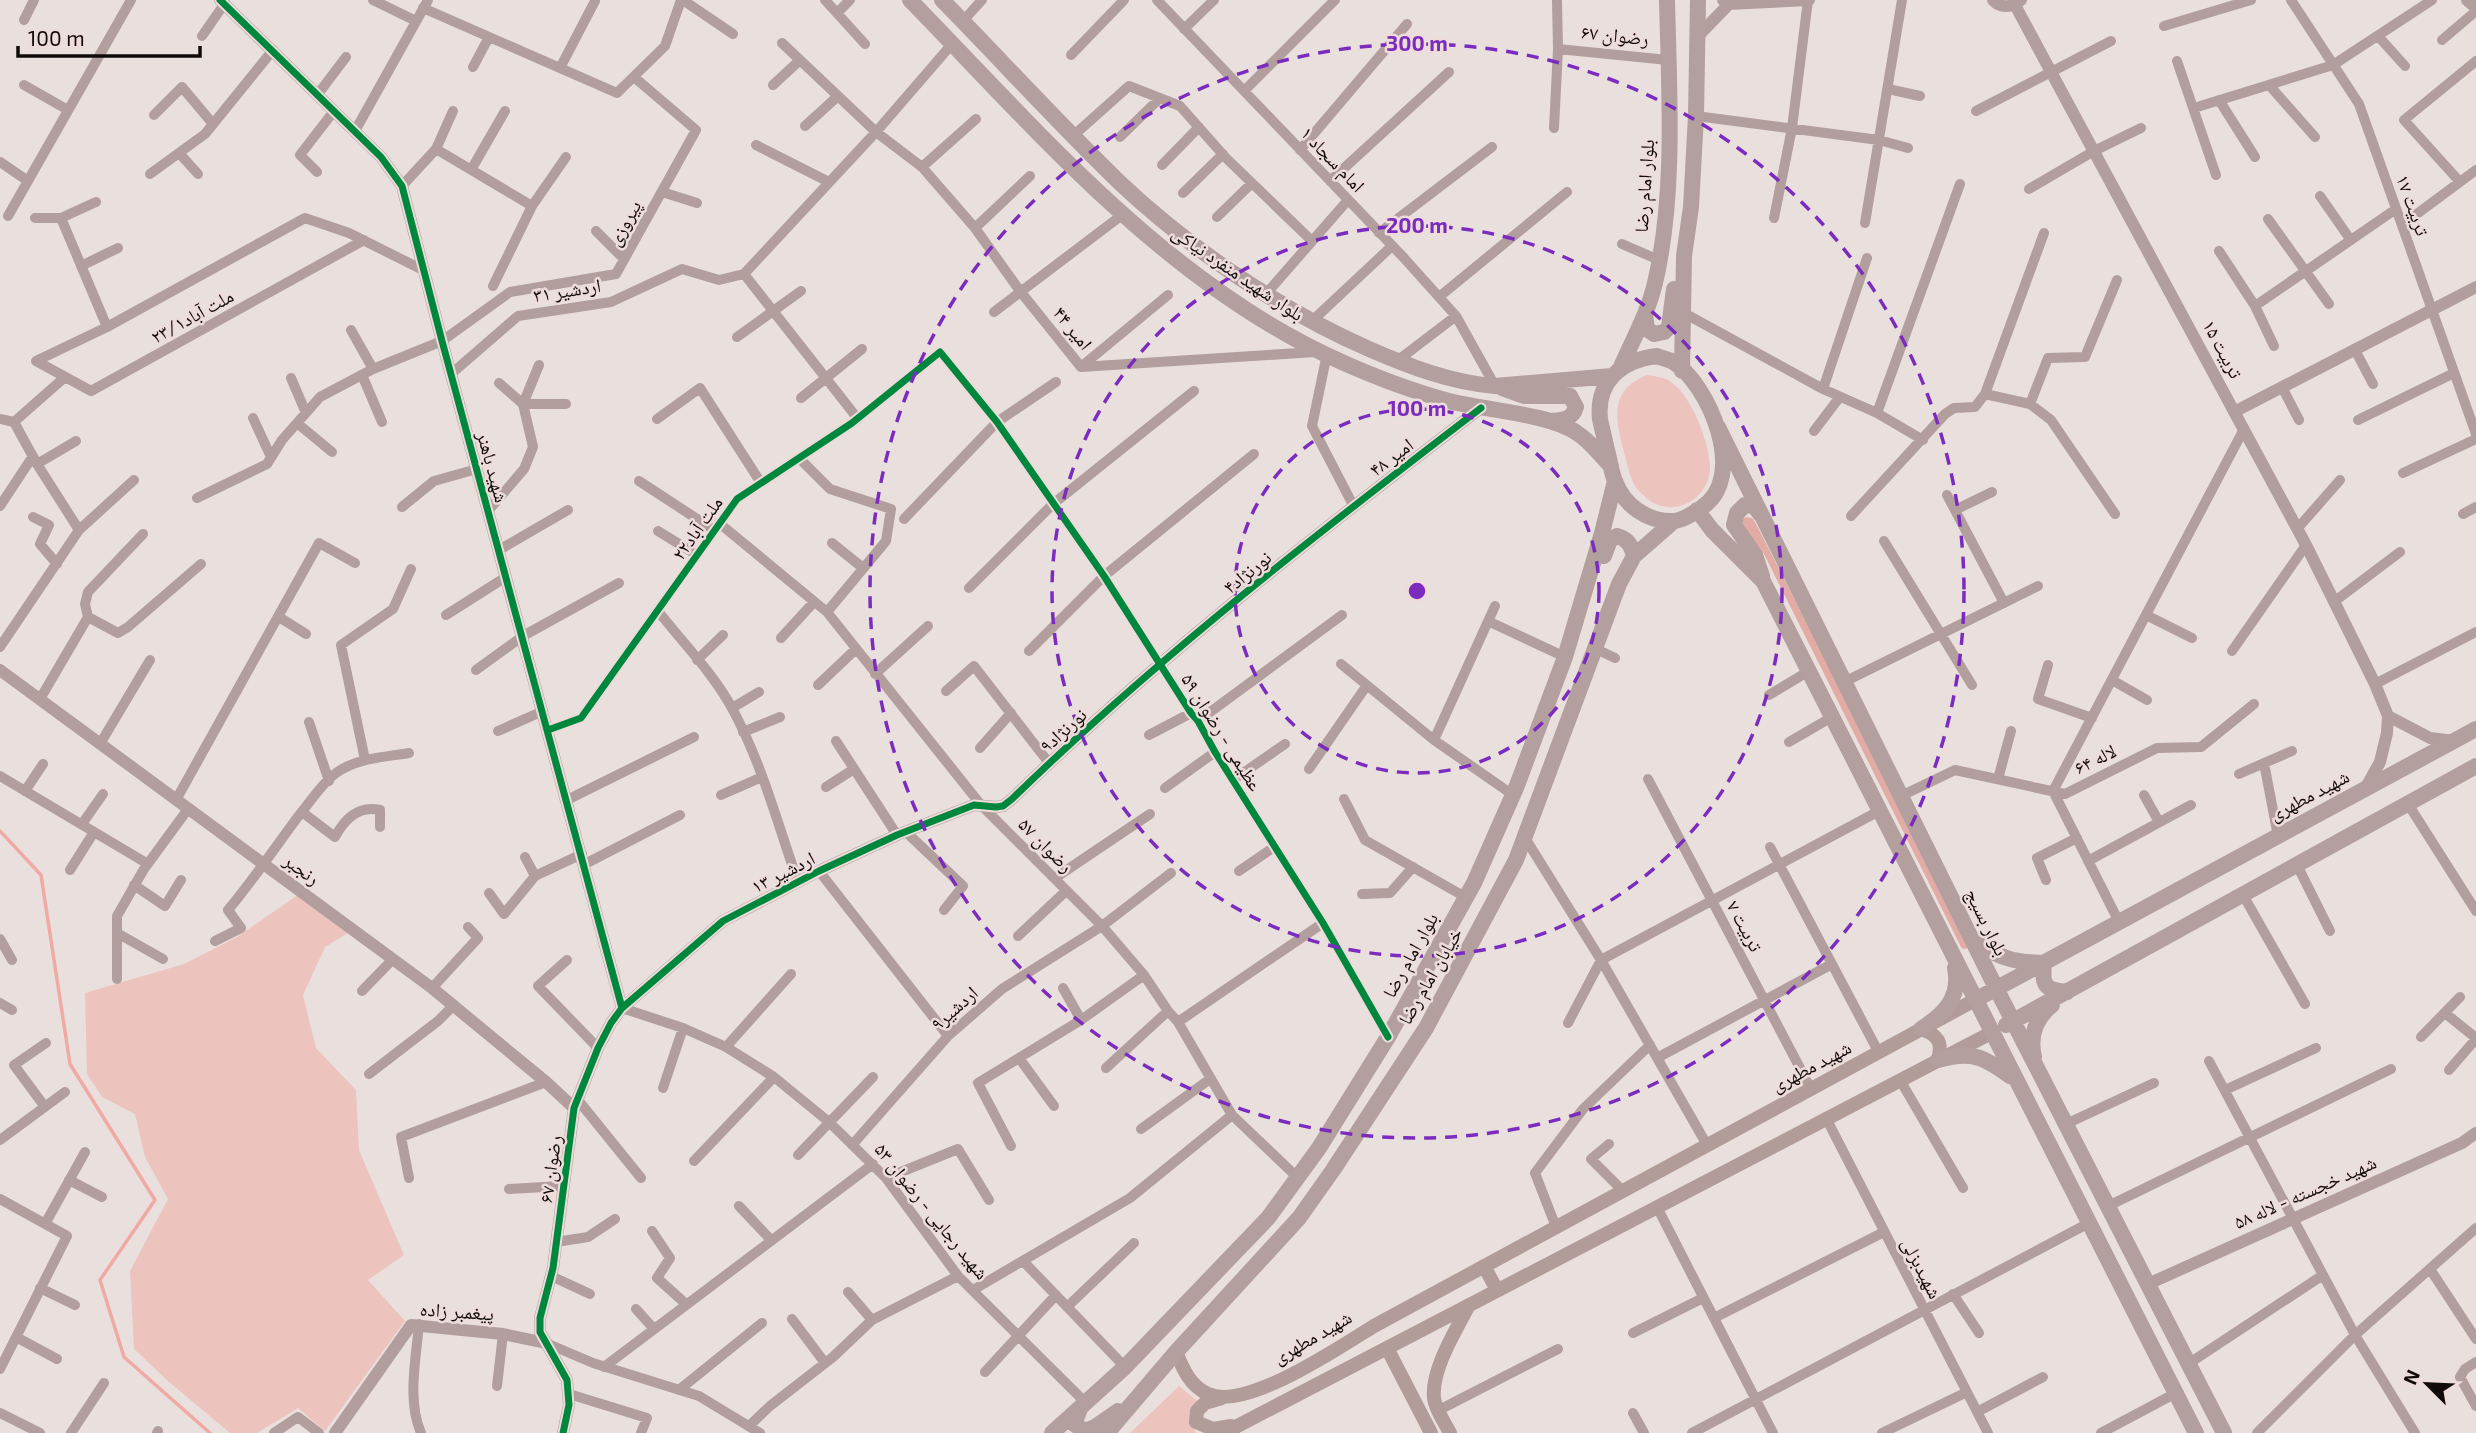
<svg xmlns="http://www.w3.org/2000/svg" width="2476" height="1433" viewBox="0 0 2476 1433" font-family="'Exo 2','Noto Naskh Arabic',sans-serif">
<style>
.green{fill:#edc3be}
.forest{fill:#e2aba5}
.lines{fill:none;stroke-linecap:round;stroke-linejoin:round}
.stream{stroke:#efaaa3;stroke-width:3.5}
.minor{stroke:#b29e9c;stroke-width:10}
.tertiary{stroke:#b29e9c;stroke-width:12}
.secondary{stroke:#b29c99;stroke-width:14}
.primary{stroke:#b39f9d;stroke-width:16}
.cycleway-casing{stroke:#eddcda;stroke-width:11}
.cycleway{stroke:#00873e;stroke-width:7}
.ring{fill:none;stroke:#7b2cbf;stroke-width:3.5;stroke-dasharray:12 9}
.labels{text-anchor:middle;stroke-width:5;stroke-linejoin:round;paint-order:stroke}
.street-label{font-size:19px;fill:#100b0a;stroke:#eddcda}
.centre{fill:#7b2cbf;stroke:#eddcda;stroke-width:3.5}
.ring-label{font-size:21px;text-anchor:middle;font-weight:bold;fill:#7b2cbf;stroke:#eddcda;stroke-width:5;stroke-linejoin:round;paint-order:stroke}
</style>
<rect width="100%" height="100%" fill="#e9e0de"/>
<path class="green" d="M 1647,375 C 1654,376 1662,377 1668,380 C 1691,392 1711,446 1710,470 C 1708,496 1681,515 1656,504 C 1650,502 1643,495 1639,491 C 1631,483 1628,467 1625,456 C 1616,422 1607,391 1647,375 Z
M 305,890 L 356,928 L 325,947 L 303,995 L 316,1048 L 356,1090 L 359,1150 L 404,1255 L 368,1280 L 405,1321 L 325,1431 L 298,1408 L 257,1433 L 230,1433 L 169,1382 L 134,1349 L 130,1271 L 168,1199 L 145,1157 L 135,1114 L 102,1097 L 87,1074 L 85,993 L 184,964 L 237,937 Z
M 1179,1386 L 1200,1403 L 1191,1423 L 1196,1433 L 1130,1433 Z"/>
<path class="forest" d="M 1746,517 L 1752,518 L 1755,522 L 1969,942 L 1969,948 L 1963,949 L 1961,947 L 1764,554 L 1742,527 L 1744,518 Z"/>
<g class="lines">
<path class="stream" d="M 0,831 L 41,875 L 70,1064 L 155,1200 L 100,1280 L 124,1357 L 210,1433"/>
<path class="minor" d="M 373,0 L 416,21
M 683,0 L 733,34
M 825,0 L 865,44
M 1157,0 L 1404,258 L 1456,316 L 1495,386
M 2291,0 L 2359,104 L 2476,434
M 423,8 L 617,93 L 665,46 L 681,0
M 837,13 L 850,0
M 24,20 L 34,0
M 963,21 L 982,0
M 2164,26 L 2251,0
M 1184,29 L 1214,0
M 202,36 L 225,3
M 2378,36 L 2405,66
M 2442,40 L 2476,11
M 782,43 L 876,132 L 922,167 L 975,228 L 1020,291 L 1081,367
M 1558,49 L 1668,60
M 1071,55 L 1124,0
M 2177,61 L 2216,175
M 473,67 L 489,37
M 560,68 L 595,1
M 24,85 L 68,110
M 773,85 L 800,60
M 2269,85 L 2315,137
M 1888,89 L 1920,96
M 1244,91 L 1335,0
M 318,94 L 346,57
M 2219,100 L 2255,157
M 2194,108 L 2333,65 L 2432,0
M 1976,111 L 2111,41
M 154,115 L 182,87 L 213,124
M 1696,116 L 1879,140 L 1908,148
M 805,126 L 838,96
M 1554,128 L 1558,49 L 1557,0
M 355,131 L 428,0
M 1074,135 L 1129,86 L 1180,106 L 1226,158 L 1312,241
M 1120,137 L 1160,98
M 756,145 L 829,182
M 436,149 L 532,206
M 1300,150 L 1407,24
M 179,153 L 198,174
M 0,162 L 28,181
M 1162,165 L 1199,127
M 922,167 L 976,119
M 471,170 L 505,111
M 317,172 L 300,155 L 334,111
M 150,174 L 205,134 L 273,50
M 1330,181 L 1449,72
M 2460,182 L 2404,120 L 2476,61
M 402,186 L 436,149 L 453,111
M 2029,189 L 2094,151 L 2141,128
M 662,192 L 697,203
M 1183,193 L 1223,154
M 2320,196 L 2350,239
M 96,202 L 61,218 L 107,327
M 8,216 L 131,0
M 1217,217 L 1252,183
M 35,218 L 61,218
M 1774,218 L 1792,128 L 1808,0
M 2268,219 L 2329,304
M 1865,223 L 1902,0
M 2402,225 L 2476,170
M 975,228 L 1030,176
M 596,231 L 624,259
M 1379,233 L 1492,147
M 1622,244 L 1659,260
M 2219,251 L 2255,306 L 2274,346
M 81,266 L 118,248
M 744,274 L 876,132 L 952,44
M 744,274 L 858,419
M 493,286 L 532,206 L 566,157
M 1266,294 L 1348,200
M 1439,297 L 1567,192
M 2255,306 L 2396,209
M 994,312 L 1122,215
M 1682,312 L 1823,389 L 1877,413 L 1923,440
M 1312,321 L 1392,246
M 351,330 L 373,369
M 737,337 L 801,291
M 2355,350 L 2373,384
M 1327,354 L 1312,426 L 1353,505
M 36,361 L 107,327 L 305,218 L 349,233 L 425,271
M 36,361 L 91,391 L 364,240
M 1397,361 L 1456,316
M 1082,366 L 1168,295
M 1081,367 L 1315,352
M 451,374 L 518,316 L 611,302 L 682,269 L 719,280 L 744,274
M 362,375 L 382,422
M 291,378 L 306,413
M 499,383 L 523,404 L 566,404
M 2282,387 L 2299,420
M 1823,389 L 1867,258
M 1985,394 L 2030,404 L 2048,358 L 2085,357 L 2117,280
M 801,398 L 862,349
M 2030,404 L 2051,420 L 2115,514
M 1877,413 L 1960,184
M 253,418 L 271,457
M 0,419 L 14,422 L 37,464 L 79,530
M 657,419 L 700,388 L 761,483
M 2358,420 L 2454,373
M 14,422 L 65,377
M 297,423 L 332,452
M 1814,431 L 1839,398
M 799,458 L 830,489 L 891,509 L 886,541 L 827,612
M 37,464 L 76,441
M 2403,473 L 2476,439
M 639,481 L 714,530
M 1947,495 L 2004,603
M 197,498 L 267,464 L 282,440 L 320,397 L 373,369 L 442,341 L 510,292 L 616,274 L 696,130 L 634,77
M 0,506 L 33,456
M 402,507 L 434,481 L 477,469
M 1955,510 L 1992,492
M 488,511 L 524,469 L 533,447 L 523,404 L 539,365
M 2463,514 L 2476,507
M 1851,516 L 1945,414 L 1954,408 L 1975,407 L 1985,394 L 2044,233
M 33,517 L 49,525 L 40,544 L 57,564
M 904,519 L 997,422 L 1056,382
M 719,523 L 827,612 L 981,805 L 1102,926 L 1144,975 L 1168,1011 L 1178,1022 L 1232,1115 L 1298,1178
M 2297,529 L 2340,480
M 658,531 L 697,555
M 143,534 L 88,592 L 85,604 L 88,617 L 118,633 L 128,627 L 201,564
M 1884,541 L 1972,685
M 832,543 L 863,568
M 499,550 L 568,510
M 969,588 L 1053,504 L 1194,391
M 2335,601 L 2400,552
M 658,611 C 683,643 714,674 733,710 C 762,764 778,825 798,882
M 446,615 L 506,577
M 2146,615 L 2192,638
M 279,617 L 306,634
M 1490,622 L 1565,657
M 781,638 L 814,602
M 0,647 L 79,530 L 134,480
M 1596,649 L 1615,658
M 1029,651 L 1104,576 L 1254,454
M 2232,651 L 2306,545
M 697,660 L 723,635
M 1341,664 L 1434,740 L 1513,795
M 2048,665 L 2038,699 L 2092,718
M 476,670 L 523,636 L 619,583
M 875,674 L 928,626
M 2112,680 L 2147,700
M 1844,682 L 2038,586
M 2375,684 L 2476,632
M 818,685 L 856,649
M 946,691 L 974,666 L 1049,763
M 1769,695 L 1809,671
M 40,699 L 88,617
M 732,708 L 759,692
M 1198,721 L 1342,615
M 309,722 L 329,781
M 548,730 L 581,718 L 737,499 L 852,423 L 940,352 L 997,422 L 1104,576 L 1191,713 L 1198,721 L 1215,752 L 1323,923 L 1388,1037
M 498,731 L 543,711
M 743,732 L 780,717
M 1149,735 L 1191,713
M 1434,740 L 1495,606
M 836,741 L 897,835
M 1789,742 L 1832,717
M 100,744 L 150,660
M 980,748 L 1011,713
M 365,760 L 341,645 L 393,609 L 411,569
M 2264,763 L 2278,836
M 1309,769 L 1367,685
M 2239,774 L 2292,751
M 0,776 L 148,864
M 1648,779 L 1811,1089
M 1998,779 L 2011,731
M 1233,780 L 1285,744
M 826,787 L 854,769
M 1165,788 L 1215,752
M 25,791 L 43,764
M 721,795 L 762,777
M 2144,795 L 2159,822
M 1901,796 L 1955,770 L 2065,794 L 2157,748 L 2201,747 L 2254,704
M 1344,799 L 1365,840 L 1467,898
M 176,800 L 319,543 L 355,563
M 567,800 L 694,737
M 2408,804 L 2476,911
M 302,812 L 335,837 C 344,820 358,805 380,810 L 380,827
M 82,824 L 103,794
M 906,832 L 963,886 L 944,910
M 1525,838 L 1601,960 L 1707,1145
M 1770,847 L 1879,1053
M 525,857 L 535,876
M 2088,861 L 2191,805
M 585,864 L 680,815
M 2297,865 L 2330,931
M 70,870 L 94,832
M 819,871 L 948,1036
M 1239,871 L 1274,847
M 1055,878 L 1150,814
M 2046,880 L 2037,858 L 2077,838
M 134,885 L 165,906 L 181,880
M 489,893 L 504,914 L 535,876 L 582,854
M 1362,894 L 1390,893 L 1413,867
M 2243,895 L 2305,1004
M 2119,922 L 2053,791 L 2244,429
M 117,933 L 163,959
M 1018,936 L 1066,891
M 0,939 L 12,960
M 215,941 L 241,928 L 228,910 C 254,879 276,846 300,814 C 311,801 322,783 336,773 C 356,758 385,757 409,753
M 567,960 L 538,986 L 598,1048
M 117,979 L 117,916 L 144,869 L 188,809
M 432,988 L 478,938 L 468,927
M 1063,988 L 1081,1020
M 362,991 L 393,959
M 0,1003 L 12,1010
M 622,1008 L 683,1028 L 726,1047 L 774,1077 L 829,1122 L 886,1178 L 958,1276 L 1085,1402
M 2445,1013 L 2476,1038
M 1178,1022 L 1323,923
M 1568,1023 L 1601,960 L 1879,811
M 2421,1037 L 2460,997
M 726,1047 L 791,974
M 1019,1058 L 1054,1106
M 1657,1058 L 1832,964
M 2209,1061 L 2355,1335 L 2415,1433
M 1106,1068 L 1168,1011
M 2449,1070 L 2476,1039
M 369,1074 L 438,1021 L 454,1005
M 1900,1080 L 1963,1188
M 663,1088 L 683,1028
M 2225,1090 L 2316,1048
M 578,1100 L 641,1178
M 45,1107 L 14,1065 L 46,1043
M 1826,1118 L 1988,1433
M 2066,1124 L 2154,1083
M 1141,1129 L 1210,1079
M 0,1140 L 65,1092
M 853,1144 L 948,1036 L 1002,989 L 1102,926 L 1171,873
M 1609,1144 L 1591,1159 L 1623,1191
M 1011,1146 L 978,1083 L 1081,1020 L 1144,975
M 798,1155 L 873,1077
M 694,1161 L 774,1077
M 409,1178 L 401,1137 L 546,1082
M 886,1178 L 958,1149 L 989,1200
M 69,1180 L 102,1197
M 509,1189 L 562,1186
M 0,1199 L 67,1236 L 0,1369
M 739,1206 L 771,1240
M 2108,1206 L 2391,1069
M 1657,1207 L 1773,1433
M 45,1224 L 85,1152
M 1556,1227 L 1535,1173 L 1583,1109 L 1650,1045
M 652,1231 L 670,1258 L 657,1278 L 686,1304
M 556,1242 L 588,1237 L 615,1219
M 1023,1261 L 1125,1367
M 2430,1269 L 2476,1339
M 551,1276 L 590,1294
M 40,1288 L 75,1305
M 973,1290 L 1130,1198 L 1232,1115
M 848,1292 L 872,1320
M 1953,1294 L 1979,1333
M 1067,1307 L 1134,1243
M 636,1309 L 654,1329
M 1714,1318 L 1884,1232
M 792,1319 L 825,1363
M 419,1324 C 416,1359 407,1401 421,1433
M 1633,1333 L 1703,1298
M 16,1337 L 57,1359
M 546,1343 L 593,1363 L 699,1396 L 760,1433
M 2476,1362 L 2465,1369 L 2460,1377 L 2476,1406
M 2188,1364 L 2323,1275
M 604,1367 L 873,1164
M 985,1372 L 1056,1295
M 497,1386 L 503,1334
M 679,1390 L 762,1323
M 569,1394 L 647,1418 L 641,1433
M 1439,1410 L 1558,1349
M 1977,1412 L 2043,1377
M 0,1413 L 40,1433
M 1633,1413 L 1644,1433
M 749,1426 L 770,1406 L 833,1357 L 872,1320 L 958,1276
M 71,1433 L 104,1383
M 157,1433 L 158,1431
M 274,1433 L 298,1417 L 319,1433
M 1692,1433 L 2089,1223
M 1882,1433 L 1967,1392
M 2101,1433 L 2176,1393
M 2257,1433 L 2355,1335 L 2476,1228"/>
<path class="tertiary" d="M 220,0 L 381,157 L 402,186 L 442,341 L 622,1008
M 1723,0 L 1729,4 L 1809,0
M 1993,0 C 2001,9 2012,7 2021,0
M 2467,0 L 2476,8
M 2015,5 L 2306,545 L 2375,684 L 2388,716 L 2387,733 L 2380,762 L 2365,789
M 1697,37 L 1729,4
M 2234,412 L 2476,287
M 0,670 L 432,988 L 546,1082 L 574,1108
M 2388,716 L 2430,738 L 2454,741
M 2148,1284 L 2462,1143 L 2476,1133
M 335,1433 L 411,1325 L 503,1334 L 546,1343
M 563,1433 L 569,1405 L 567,1380 L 540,1332 L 540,1318 L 553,1268 L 574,1108 L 598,1048 L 611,1023 L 622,1008 L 723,921 L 819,871 L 897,835 L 974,805 L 996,807 L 1003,806 L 1012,799 C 1158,657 1319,532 1481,408"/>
<path class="secondary" d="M 1921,1029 C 1938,1035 1943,1042 1938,1060
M 1484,1266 L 1497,1290
M 1387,1348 L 1431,1433
M 1176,1352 C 1183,1369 1190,1386 1208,1394 C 1246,1411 1340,1347 1374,1326 L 1975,1000
M 1222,1398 L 1205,1403 L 1197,1411 L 1196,1422 L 1213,1429 L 1231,1426
M 1224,1433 L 1991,1033
M 1450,1433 C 1445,1423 1435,1409 1434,1398 C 1431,1370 1456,1330 1469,1305"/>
<path class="primary" d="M 910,0 C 1027,120 1140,252 1288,335 C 1336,362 1397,387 1449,401 C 1483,410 1551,414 1577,433 C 1590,441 1600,455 1611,466
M 942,0 C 1001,60 1058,123 1119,182 C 1190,249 1280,310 1369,349 C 1408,366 1452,383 1495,386 L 1612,376
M 1645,315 L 1647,329 L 1654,334 L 1664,332 L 1669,327 L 1674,289
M 1657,356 C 1661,358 1667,359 1672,361 C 1709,383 1749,478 1701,508 C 1693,513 1683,521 1673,521 C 1647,522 1624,505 1615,481 C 1611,472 1610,460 1607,450 C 1605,440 1602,429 1600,419 C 1596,381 1622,360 1657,356 Z
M 1621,367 C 1633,339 1648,313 1655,283 C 1676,194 1669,91 1667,0
M 1682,371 L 1684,256 L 1691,207 L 1696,116 L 1698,0
M 1502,388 L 1524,396 L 1570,396 L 1576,407 C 1572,420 1563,420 1551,421
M 1718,427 L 1996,988 L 2224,1433
M 1697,510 L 1712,530 L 1763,581 L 2196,1433
M 1761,515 L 1754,506 L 1745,505 L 1737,513 L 1734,525 L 1755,555 L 1762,576
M 1604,556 L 1610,540 L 1617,536 C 1628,539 1631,545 1634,556
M 1973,941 C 2002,958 2010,962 2044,963 C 2042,985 2044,990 2067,992
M 1975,1000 L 2476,729
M 2006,1025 L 2476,766
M 1921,1029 C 1944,1014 1961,998 1955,968
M 2034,1057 C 2029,1036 2036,1018 2052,1005
M 1938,1060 C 1971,1051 1983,1056 2010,1076
M 1080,1409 L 1074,1424 L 1085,1431 L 1095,1427 L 1118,1411
M 1052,1433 L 1125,1367 L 1268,1218 L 1319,1148 L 1388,1037 L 1474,883 L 1516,788 L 1565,657 L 1602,533 L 1615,481
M 1107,1433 L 1176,1352 L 1299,1218 L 1333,1170 L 1426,1028 L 1516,860 L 1619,584 L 1634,556 L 1674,521"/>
<defs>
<path id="cycleway" d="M 220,0 L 381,157 L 402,186 L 442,341 L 622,1008
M 548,730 L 581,718 L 737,499 L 852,423 L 940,352 L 997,422 L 1104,576 L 1191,713 L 1198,721 L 1215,752 L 1323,923 L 1388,1037
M 563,1433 L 569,1405 L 567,1380 L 540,1332 L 540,1318 L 553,1268 L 574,1108 L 598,1048 L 611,1023 L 622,1008 L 723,921 L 819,871 L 897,835 L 974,805 L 996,807 L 1003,806 L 1012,799 C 1158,657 1319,532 1481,408"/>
</defs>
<use href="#cycleway" class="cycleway-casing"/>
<use href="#cycleway" class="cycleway"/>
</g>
<g class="ring">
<circle cx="1417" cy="591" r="182"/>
<circle cx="1417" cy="591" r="365"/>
<circle cx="1417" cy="591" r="547"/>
</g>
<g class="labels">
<g class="street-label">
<text transform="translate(1615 35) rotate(6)" y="7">رضوان ۶۷</text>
<text transform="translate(1333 159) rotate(46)" y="7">امام سجاد ۱</text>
<text transform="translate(1644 186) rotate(-86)" y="7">بلوار امام رضا</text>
<text transform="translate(2413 205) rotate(70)" y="7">تربیت ۱۷</text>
<text transform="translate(624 223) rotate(-61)" y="7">پیروزی</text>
<text transform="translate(1238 273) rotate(34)" y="7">بلوار شهید منفرد نیاکی</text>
<text transform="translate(567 290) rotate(-9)" y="7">اردشیر ۳۱</text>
<text transform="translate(192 316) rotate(-29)" y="7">ملت آباد۲۳/۱</text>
<text transform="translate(1073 328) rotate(51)" y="7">امیر ۴۴</text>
<text transform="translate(2223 349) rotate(62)" y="7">تربیت ۱۵</text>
<text transform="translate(1391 457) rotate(-37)" y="7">امیر ۴۸</text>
<text transform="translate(493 467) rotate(75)" y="7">شهید باهنر</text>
<text transform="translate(697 528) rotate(-55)" y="7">ملت آباد۲۲</text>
<text transform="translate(1247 572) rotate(-39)" y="7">نورنژاد۴</text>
<text transform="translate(1063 730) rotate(-42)" y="7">نورنژاد۹</text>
<text transform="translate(1222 732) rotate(58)" y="7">عظیمی - رضوان ۵۹</text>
<text transform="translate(2095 759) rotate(-26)" y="7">لاله ۶۴</text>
<text transform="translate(2309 795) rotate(-28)" y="7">شهید مطهری</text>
<text transform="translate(1046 845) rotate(45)" y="7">رضوان ۵۷</text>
<text transform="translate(302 869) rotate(36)" y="7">رنجبر</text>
<text transform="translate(783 872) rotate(-27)" y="7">اردشیر ۱۳</text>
<text transform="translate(1987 922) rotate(64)" y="7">بلوار بسیج</text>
<text transform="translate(1745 926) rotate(62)" y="7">تربیت ۷</text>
<text transform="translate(1410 955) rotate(-61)" y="7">بلوار امام رضا</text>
<text transform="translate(1430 976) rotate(-60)" y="7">خیابان امام رضا</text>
<text transform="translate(954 1008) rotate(-42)" y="7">اردشیر۹</text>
<text transform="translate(1811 1066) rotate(-28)" y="7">شهید مطهری</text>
<text transform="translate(550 1169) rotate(-82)" y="7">رضوان ۶۷</text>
<text transform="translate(2305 1192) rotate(-24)" y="7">شهید خجسته - لاله ۵۸</text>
<text transform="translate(932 1211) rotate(51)" y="7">شهید رجایی - رضوان ۵۳</text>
<text transform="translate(1922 1268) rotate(63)" y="7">شهیدبزلی</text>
<text transform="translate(457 1311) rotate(4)" y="7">پیغمبر زاده</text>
<text transform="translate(1312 1337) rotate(-30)" y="7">شهید مطهری</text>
</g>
</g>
<circle cx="1417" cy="591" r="10" class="centre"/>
<g class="ring-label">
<text x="1417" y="51">300 m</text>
<text x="1417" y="233">200 m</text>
<text x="1417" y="416">100 m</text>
</g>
<g transform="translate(2427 1384) rotate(294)" stroke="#eddcda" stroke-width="5" paint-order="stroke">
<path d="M0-5L12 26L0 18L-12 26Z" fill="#100b0a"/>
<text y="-10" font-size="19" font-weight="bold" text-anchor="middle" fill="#100b0a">N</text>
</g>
<path d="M18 46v10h182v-10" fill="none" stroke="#100b0a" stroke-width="3.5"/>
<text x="28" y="46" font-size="21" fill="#100b0a" stroke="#eddcda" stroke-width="5" paint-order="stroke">100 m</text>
</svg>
